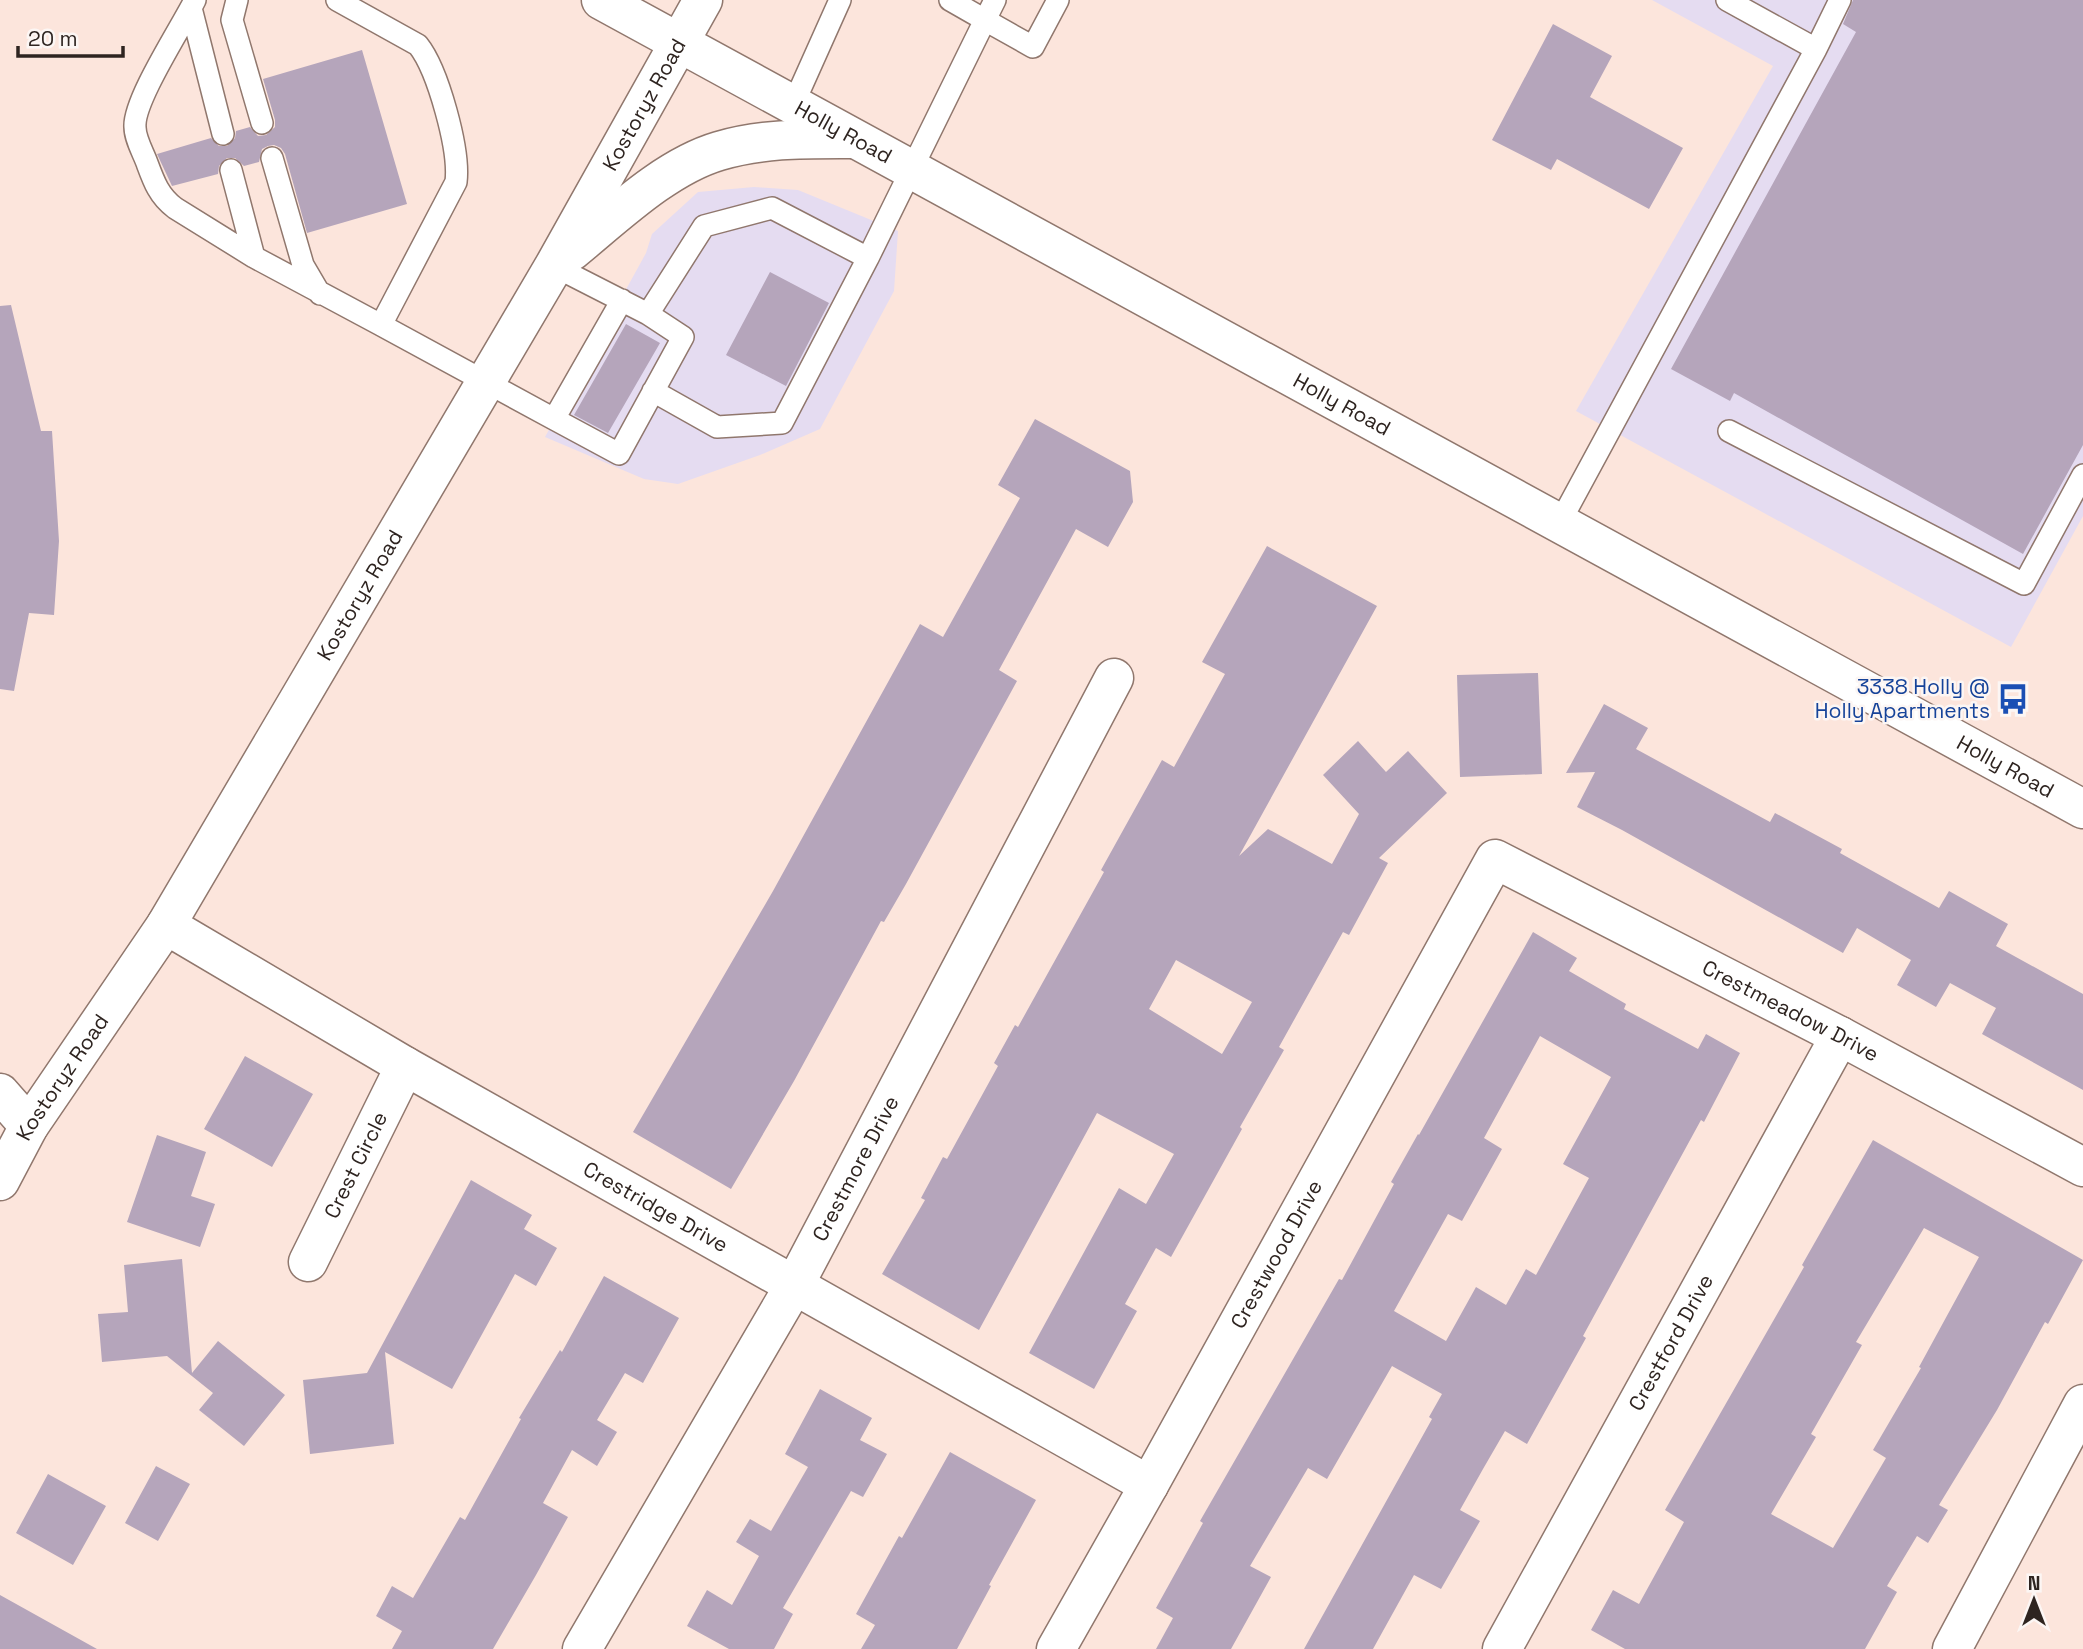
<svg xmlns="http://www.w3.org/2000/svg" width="2083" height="1649" viewBox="0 0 2083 1649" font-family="'Space Grotesk',sans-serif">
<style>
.commercial{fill:#e5dcf1}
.building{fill:#b5a5bb;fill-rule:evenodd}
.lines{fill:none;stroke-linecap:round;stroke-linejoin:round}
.service-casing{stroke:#90776d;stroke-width:24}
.minor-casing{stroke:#90776d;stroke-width:41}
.secondary-casing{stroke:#90776d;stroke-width:41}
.service{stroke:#fff;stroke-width:21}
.minor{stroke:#fff;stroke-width:38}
.secondary{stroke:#fff;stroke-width:38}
.labels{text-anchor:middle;stroke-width:5;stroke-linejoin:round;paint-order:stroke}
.street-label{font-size:21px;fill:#2e2420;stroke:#fcf6f4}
.transit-label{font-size:21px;fill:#164399;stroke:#fcf6f4;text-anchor:end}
</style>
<rect width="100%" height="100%" fill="#fce5dc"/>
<path class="commercial" d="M 1652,0 L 2083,0 L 2083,516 L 2011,647 L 1576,411 L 1773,66 Z
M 754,187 L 798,190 L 898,231 L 894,291 L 820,429 L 760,455 L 678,484 L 644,479 L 545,437 L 646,253 L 652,234 L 698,192 Z"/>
<path class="building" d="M 1853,0 L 2083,0 L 2083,445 L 2023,554 L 1734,393 L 1730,401 L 1671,369 L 1856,32 L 1843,24 Z
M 1553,24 L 1612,56 L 1590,97 L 1683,148 L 1649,209 L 1557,159 L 1551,170 L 1492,140 Z
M 362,50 L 407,204 L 307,233 L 285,154 L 281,148 L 274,145 L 268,146 L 262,149 L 259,162 L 244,166 L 235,158 L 227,158 L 219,166 L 218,174 L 172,186 L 157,154 L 211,138 L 219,146 L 227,146 L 235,138 L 236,131 L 250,127 L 258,136 L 266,135 L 275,127 L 275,120 L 263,79 Z
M 770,272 L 829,303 L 786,386 L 726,355 Z
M 11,305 L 41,431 L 52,431 L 59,541 L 54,615 L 29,613 L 14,691 L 0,689 L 0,306 Z
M 626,324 L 660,343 L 608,433 L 574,415 Z
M 1035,419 L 1130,471 L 1133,502 L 1108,547 L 1076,529 L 999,670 L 1017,681 L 906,884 L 884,922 L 881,921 L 794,1081 L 731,1189 L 633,1132 L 773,891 L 920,624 L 943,637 L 1020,498 L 998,485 Z
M 1267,546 L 1377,606 L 1239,856 L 1268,829 L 1332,864 L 1359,814 L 1323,775 L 1358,741 L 1386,772 L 1408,751 L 1447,793 L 1379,858 L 1388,863 L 1349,935 L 1343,932 L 1279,1047 L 1284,1050 L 1240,1127 L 1242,1129 L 1171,1257 L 1156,1248 L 1125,1304 L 1137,1311 L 1094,1389 L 1029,1353 L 1119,1188 L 1146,1204 L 1174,1154 L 1097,1113 L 979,1330 L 882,1274 L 925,1200 L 921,1198 L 943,1157 L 947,1159 L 998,1066 L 994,1063 L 1015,1025 L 1018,1027 L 1104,872 L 1101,870 L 1162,760 L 1174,767 L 1225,674 L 1202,662 ZM 1176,960 L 1252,1002 L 1222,1054 L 1149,1009 Z
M 1538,673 L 1542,774 L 1460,777 L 1457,675 Z
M 1604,704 L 1648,728 L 1636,749 L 1770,822 L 1775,813 L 1842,849 L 1840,853 L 1939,908 L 1949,891 L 2008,924 L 1996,946 L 2083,994 L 2083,1090 L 1982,1034 L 1996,1008 L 1950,983 L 1936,1007 L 1897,985 L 1911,960 L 1857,928 L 1843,953 L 1622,830 L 1577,807 L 1595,772 L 1566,773 Z
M 1533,932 L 1577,958 L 1569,971 L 1626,1004 L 1624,1009 L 1698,1049 L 1706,1034 L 1740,1053 L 1704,1122 L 1701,1120 L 1583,1336 L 1586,1338 L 1527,1444 L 1505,1431 L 1483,1469 L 1460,1510 L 1480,1521 L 1441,1589 L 1414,1575 L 1373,1649 L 1304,1649 L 1432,1419 L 1429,1417 L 1442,1394 L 1392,1366 L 1327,1479 L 1308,1468 L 1250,1566 L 1271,1577 L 1231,1649 L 1156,1649 L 1173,1618 L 1156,1608 L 1203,1523 L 1200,1521 L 1339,1279 L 1342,1280 L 1394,1184 L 1391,1182 L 1418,1134 L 1419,1135 ZM 1540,1036 L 1611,1077 L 1563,1164 L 1589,1178 L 1536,1275 L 1526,1269 L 1506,1305 L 1476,1287 L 1446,1341 L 1394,1311 L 1448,1214 L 1462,1221 L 1502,1149 L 1484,1138 Z
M 245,1056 L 313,1094 L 272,1167 L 204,1129 Z
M 157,1135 L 206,1152 L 191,1196 L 215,1204 L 200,1247 L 127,1222 Z
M 1873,1140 L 2083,1260 L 2048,1324 L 2045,1322 L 1997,1410 L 1939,1505 L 1948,1510 L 1928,1543 L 1917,1536 L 1887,1586 L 1897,1592 L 1865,1649 L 1625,1649 L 1591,1630 L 1613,1590 L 1639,1604 L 1684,1522 L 1665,1510 L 1804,1267 L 1802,1265 ZM 1924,1228 L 1979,1257 L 1919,1367 L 1921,1368 L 1873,1450 L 1886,1458 L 1833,1548 L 1771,1514 L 1816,1437 L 1811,1434 L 1862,1345 L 1856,1342 Z
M 471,1180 L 532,1215 L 524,1229 L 557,1248 L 536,1286 L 515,1274 L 452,1389 L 385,1352 L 394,1444 L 310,1454 L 303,1380 L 367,1373 Z
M 182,1259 L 192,1373 L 218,1341 L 285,1395 L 244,1446 L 199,1410 L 213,1393 L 167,1356 L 102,1362 L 98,1314 L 128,1312 L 124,1265 Z
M 604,1276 L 679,1318 L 643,1383 L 625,1373 L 597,1420 L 617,1432 L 597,1466 L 572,1450 L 543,1503 L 568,1517 L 536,1575 L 493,1649 L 392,1649 L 402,1631 L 376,1616 L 392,1586 L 413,1598 L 460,1517 L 465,1520 L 521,1419 L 519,1418 L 560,1350 L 562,1352 Z
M 820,1389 L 872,1418 L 860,1440 L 887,1454 L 863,1497 L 851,1491 L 783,1608 L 793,1614 L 774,1649 L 729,1649 L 687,1626 L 707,1590 L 732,1605 L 759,1556 L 736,1542 L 750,1519 L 771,1531 L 808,1467 L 785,1454 Z
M 950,1452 L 1036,1500 L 989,1585 L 991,1586 L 957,1649 L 861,1649 L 875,1625 L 856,1614 L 899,1536 L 902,1538 Z
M 156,1466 L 190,1484 L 158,1541 L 125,1523 Z
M 48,1474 L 106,1506 L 73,1565 L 16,1533 Z
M 0,1595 L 97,1649 L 0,1649 Z"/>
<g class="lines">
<defs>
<path id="service" d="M 195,0 C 181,28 133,101 135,127 C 135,139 143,152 147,163 C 154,182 159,196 175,208 L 254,257 L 381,325
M 237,0 L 232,20 L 262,123
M 337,0 L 418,45 C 438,70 460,150 456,182 L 381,325 L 554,419 L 622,300
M 995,0 L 985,20 L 1033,47 L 1058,0
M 191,8 L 223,134
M 1816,49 L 1840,0
M 793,105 L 840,0
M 272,158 L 303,265 L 320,294
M 231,170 L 254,257
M 554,266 L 648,314 L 683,337 L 619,454 L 554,419
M 648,314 L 704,226 L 772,208 L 868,258
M 653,391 L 717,427 L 782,423 L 868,258 L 985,20 L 950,0
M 1729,431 L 2024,584 L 2083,475
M 1559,524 L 1816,49 L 1727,0"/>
<g id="minor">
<path id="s1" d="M 166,925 L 405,1066 L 1149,1485"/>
<path d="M 0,1093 L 29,1126"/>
<path id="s2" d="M 308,1262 L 405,1066"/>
<path id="s3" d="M 582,1649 L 795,1284 L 1114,678"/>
<path id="s4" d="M 1056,1649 L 1149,1485 L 1495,859 L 1840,1036 L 2083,1167"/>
<path id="s5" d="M 1502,1649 L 1840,1036"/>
<path d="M 1952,1649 L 2083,1404"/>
</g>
<g id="secondary">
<path id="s6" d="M 601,0 L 2083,809"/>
<path d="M 572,251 C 615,216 665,167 719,151 C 762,138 808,139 853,139"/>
<path id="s7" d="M 0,1181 L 29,1126 L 166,925 L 554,266 L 703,0"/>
</g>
</defs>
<use href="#service" class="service-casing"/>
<use href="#minor" class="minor-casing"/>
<use href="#secondary" class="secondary-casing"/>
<use href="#service" class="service"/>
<use href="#minor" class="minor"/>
<use href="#secondary" class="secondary"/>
</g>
<defs>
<symbol id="bus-bare" viewBox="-9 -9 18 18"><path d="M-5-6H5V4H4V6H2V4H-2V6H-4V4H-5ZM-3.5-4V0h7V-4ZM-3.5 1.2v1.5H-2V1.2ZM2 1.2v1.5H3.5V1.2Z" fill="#1a4fb4" stroke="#fcf6f4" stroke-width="2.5" paint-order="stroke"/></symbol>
</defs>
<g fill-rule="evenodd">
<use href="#bus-bare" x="1991" y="677" width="44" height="44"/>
</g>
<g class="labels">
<g class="street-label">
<text dy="7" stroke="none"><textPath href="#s7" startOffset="1255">Kostoryz Road</textPath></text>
<text dy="7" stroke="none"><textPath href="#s6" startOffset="276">Holly Road</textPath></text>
<text dy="7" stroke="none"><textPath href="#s6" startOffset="844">Holly Road</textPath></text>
<text dy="7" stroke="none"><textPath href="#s7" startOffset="688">Kostoryz Road</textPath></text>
<text dy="7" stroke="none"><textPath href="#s6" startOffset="1600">Holly Road</textPath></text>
<text dy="7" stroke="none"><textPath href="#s4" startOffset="1236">Crestmeadow Drive</textPath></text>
<text dy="7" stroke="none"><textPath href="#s7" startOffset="121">Kostoryz Road</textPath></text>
<text dy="7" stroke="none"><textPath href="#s2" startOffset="108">Crest Circle</textPath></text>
<text dy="7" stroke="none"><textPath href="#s3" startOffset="553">Crestmore Drive</textPath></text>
<text dy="7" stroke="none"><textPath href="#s1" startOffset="565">Crestridge Drive</textPath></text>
<text dy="7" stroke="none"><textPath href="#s4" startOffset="452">Crestwood Drive</textPath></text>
<text dy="7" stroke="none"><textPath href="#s5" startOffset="350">Crestford Drive</textPath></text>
</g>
<g class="transit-label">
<text x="1990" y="694">3338 Holly @<tspan x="1990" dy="24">Holly Apartments</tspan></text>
</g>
</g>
<g transform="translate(2034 1600)" stroke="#fcf6f4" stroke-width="5" paint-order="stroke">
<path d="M0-5L12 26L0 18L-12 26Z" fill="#2e2420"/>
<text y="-10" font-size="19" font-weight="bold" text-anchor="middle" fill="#2e2420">N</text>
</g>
<path d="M18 46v10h105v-10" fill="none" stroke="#2e2420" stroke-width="3.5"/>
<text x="28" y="46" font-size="21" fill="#2e2420" stroke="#fcf6f4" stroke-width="5" paint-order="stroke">20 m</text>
</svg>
